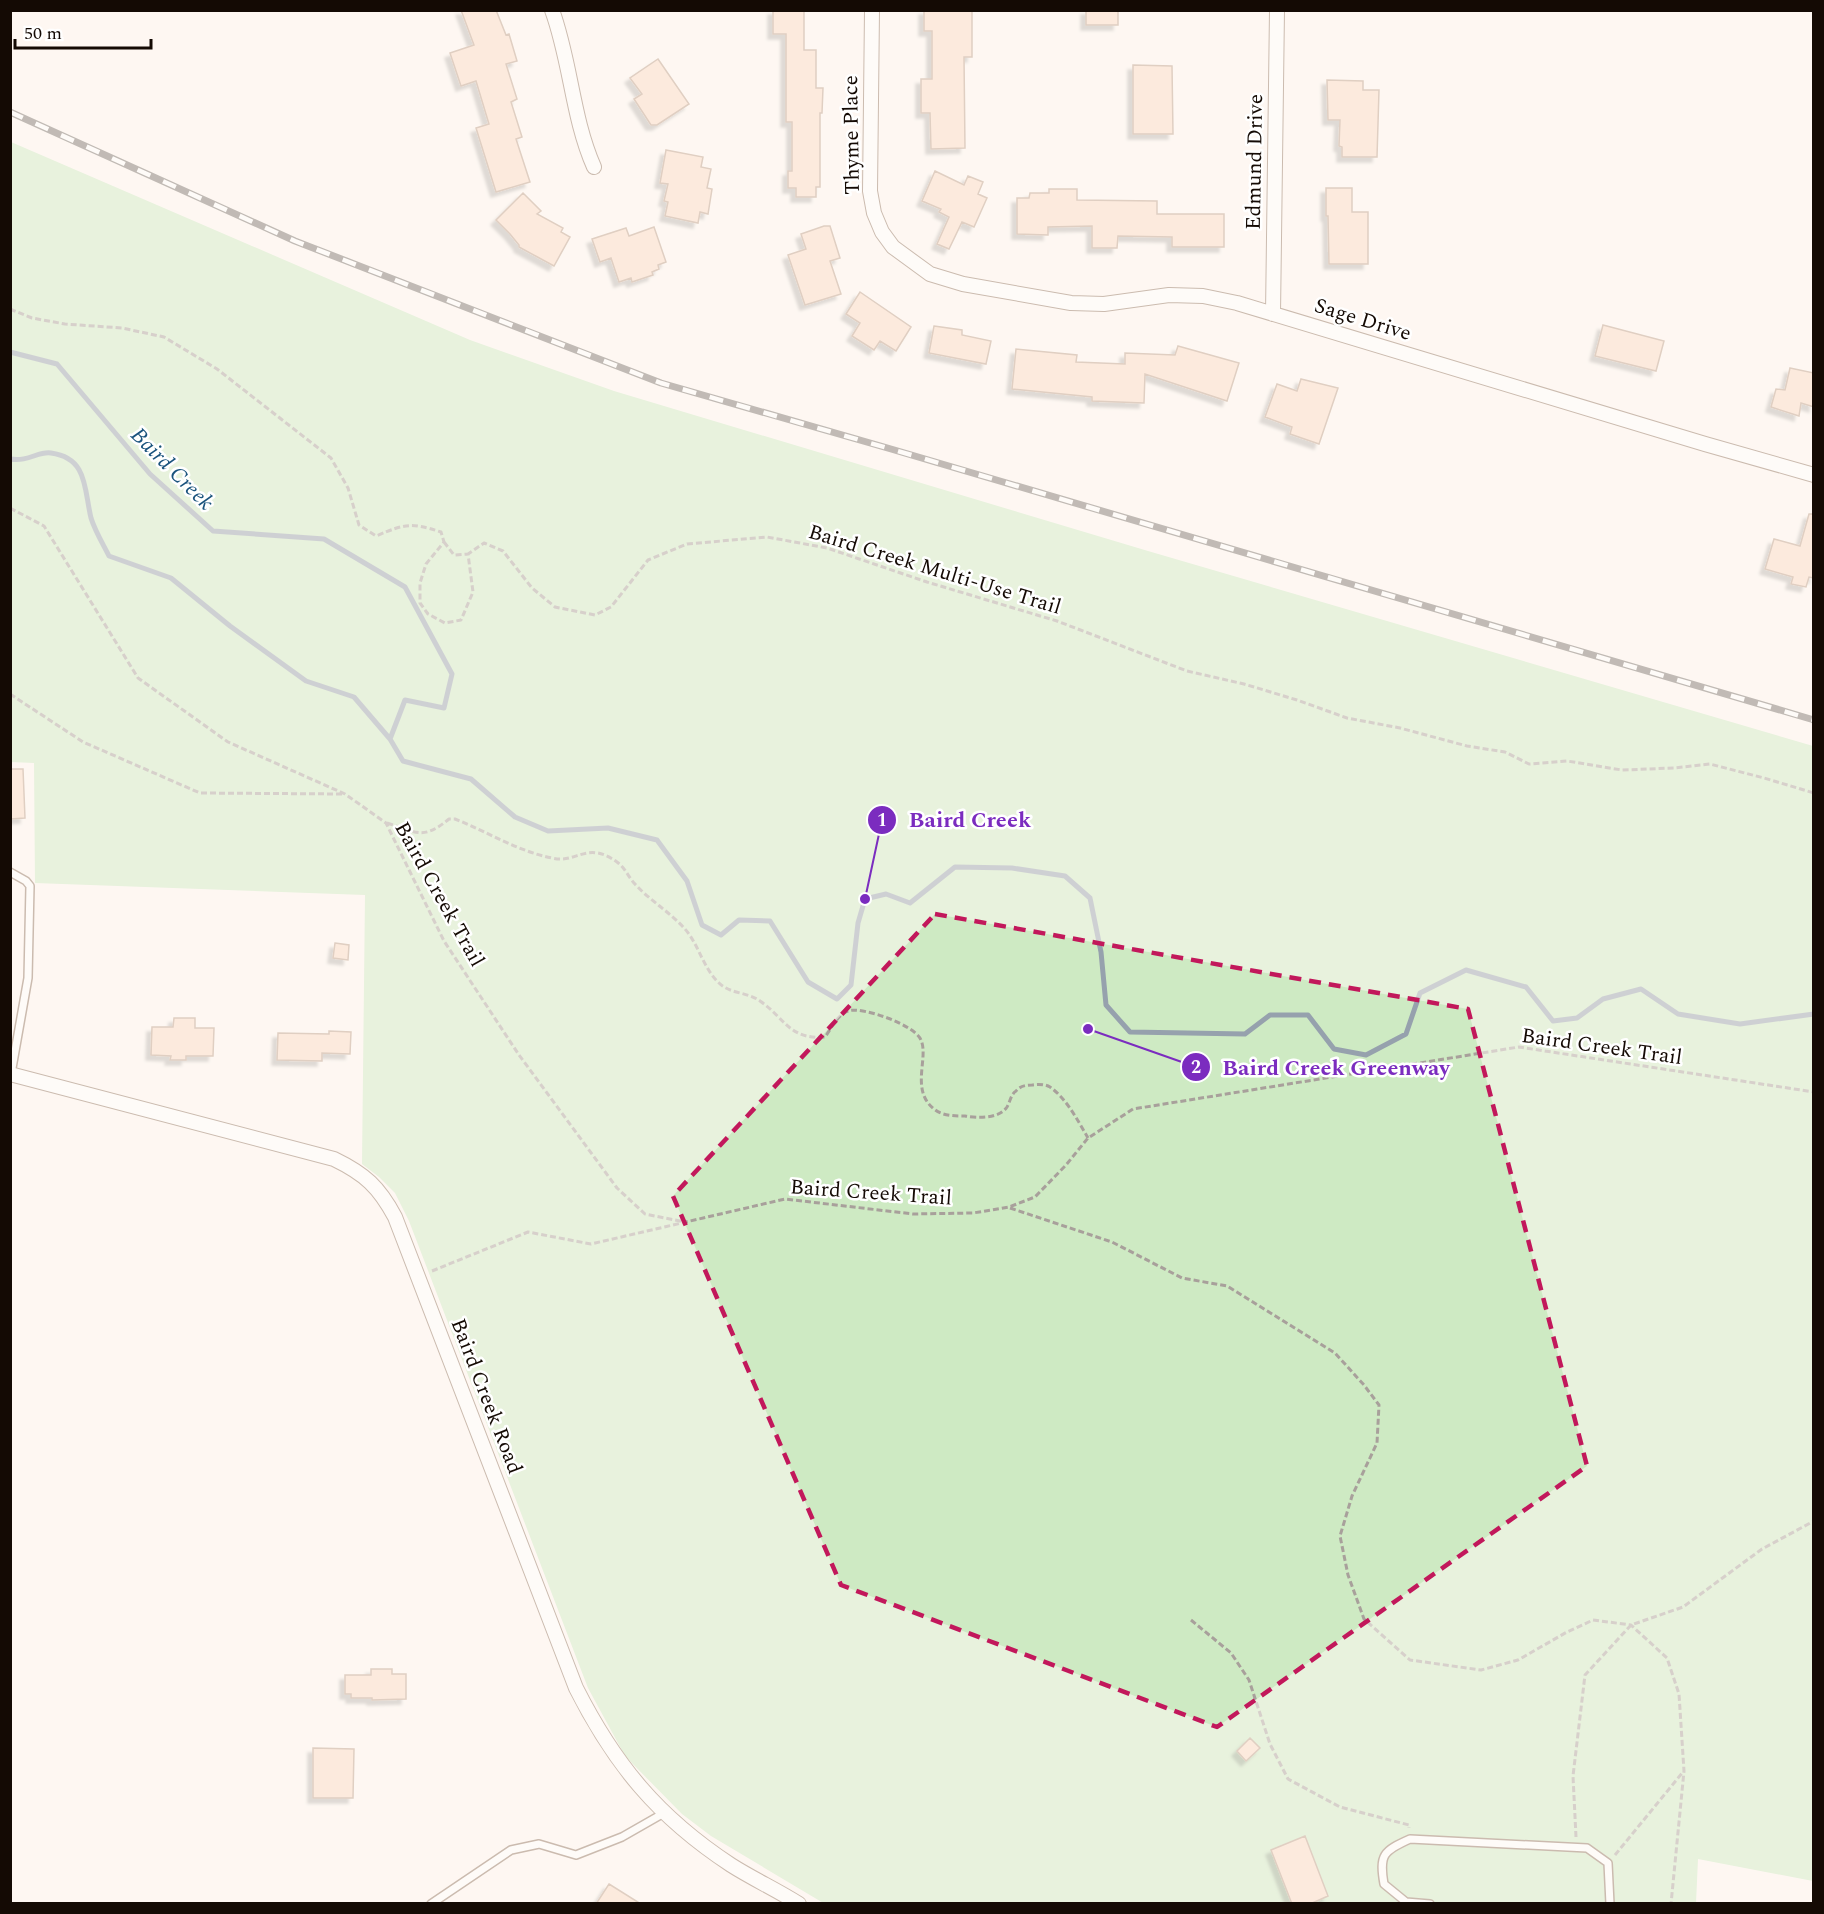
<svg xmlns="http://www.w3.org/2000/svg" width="1824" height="1914" viewBox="0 0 1824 1914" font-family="Spectral,serif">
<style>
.green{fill:#ceeac3}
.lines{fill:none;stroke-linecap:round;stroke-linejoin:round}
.stream{stroke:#96a1ad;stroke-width:5}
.building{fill:#fbdac4;stroke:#bc9d88;stroke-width:1.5;filter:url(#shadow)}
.service-casing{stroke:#8f725e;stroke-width:10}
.minor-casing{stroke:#8f725e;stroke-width:16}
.path{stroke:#a8a09b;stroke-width:3;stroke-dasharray:6 3;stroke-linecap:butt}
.service{stroke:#fff;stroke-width:7}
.minor{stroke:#fff;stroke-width:14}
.rail-casing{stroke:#78706a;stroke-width:7}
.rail{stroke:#fff;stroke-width:4.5;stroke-dasharray:14;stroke-linecap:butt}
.marked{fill:none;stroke:#c2185b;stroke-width:4.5;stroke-dasharray:12 8;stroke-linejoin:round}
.labels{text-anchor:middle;stroke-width:5;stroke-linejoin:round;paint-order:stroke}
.street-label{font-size:21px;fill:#140a04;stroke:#fff}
.water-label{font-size:22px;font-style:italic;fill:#1a537d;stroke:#fff}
.leader{fill:none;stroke:#7b2cbf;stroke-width:2}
.callout-dot{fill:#7b2cbf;stroke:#fff;stroke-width:2}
.mark-label{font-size:18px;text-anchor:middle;font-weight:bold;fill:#fff}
.callout-label{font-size:22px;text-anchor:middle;font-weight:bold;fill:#7b2cbf;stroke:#fff;stroke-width:5;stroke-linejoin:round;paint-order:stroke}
</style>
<defs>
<filter id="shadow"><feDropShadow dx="-5" dy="5" stdDeviation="1.5" flood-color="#0004"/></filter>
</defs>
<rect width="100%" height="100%" fill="#fef7f2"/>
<path class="green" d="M 11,142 L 470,340 L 614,391 L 1148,551 L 1813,746 L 1813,1881 L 1698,1859 L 1696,1903 L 825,1904 L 711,1836 L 682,1814 L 625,1756 L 588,1688 L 409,1221 L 395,1193 L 379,1177 L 362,1164 L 365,895 L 35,883 L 34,763 L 11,762 Z"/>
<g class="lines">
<path class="stream" d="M 10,352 L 57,364 L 150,474 L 213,531 L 324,539 L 405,587 L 452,674 L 444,708 L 405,700 L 390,739 L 403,761 L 471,779 L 515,817 L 548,831 L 608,828 L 657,840 L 687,881 L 702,925 L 721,935 L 739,920 L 770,921 L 808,982 L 837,999 L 851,985 L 858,923 L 865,899 L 886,894 L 910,903 L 955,867 L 1012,868 L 1065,876 L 1090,898 L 1101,952 L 1106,1005 L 1130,1032 L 1245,1034 L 1270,1015 L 1308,1015 L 1334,1049 L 1366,1055 L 1406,1034 L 1420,993 L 1466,970 L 1526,987 L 1553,1021 L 1577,1018 L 1603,999 L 1641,989 L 1678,1014 L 1740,1024 L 1814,1014
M 10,459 C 29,462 38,451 51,453 C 88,458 84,489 91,518 C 95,531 103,544 109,556 L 171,578 L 230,626 L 306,681 L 354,697 L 390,739"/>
</g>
<path class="building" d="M 461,10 L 496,10 L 506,35 L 509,34 L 517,61 L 506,64 L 517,99 L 511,102 L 522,137 L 516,139 L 530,182 L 496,192 L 476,128 L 489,124 L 476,81 L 461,86 L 450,53 L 474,45 Z
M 773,10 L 804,10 L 804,50 L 816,50 L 816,88 L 823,88 L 822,113 L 820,113 L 820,187 L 816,187 L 816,197 L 796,197 L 796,188 L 788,188 L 788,171 L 792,171 L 792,122 L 786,122 L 786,34 L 773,34 Z
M 924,10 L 972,10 L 972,57 L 964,57 L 965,148 L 931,149 L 930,113 L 921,113 L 921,79 L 932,79 L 932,31 L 924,31 Z
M 1086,10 L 1118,10 L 1118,25 L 1086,25 Z
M 658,59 L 689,104 L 657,125 L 651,125 L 634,99 L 642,94 L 630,78 Z
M 1133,65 L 1172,66 L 1173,134 L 1133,134 Z
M 1327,80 L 1363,81 L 1363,90 L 1379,90 L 1377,157 L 1342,157 L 1342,147 L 1339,146 L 1340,120 L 1328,120 Z
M 666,150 L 703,157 L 701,167 L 711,169 L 707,188 L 712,189 L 708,214 L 700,212 L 698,223 L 665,216 L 668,202 L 664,201 L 668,184 L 660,183 Z
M 935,171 L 964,185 L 968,176 L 983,182 L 978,194 L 987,198 L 974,227 L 962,222 L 949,249 L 937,244 L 949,217 L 939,212 L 941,209 L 922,201 Z
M 1326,188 L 1352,188 L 1352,212 L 1368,212 L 1368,264 L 1329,264 L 1328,216 L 1326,216 Z
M 1049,189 L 1077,189 L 1077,200 L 1157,201 L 1157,214 L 1224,214 L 1224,247 L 1172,247 L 1172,237 L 1118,236 L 1117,248 L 1092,248 L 1092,226 L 1048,227 L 1048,235 L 1017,234 L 1017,198 L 1029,198 L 1030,193 L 1049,193 Z
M 523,193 L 541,211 L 537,214 L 563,228 L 561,232 L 570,237 L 554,266 L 519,247 L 519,245 L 510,234 L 496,220 Z
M 824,226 L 830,226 L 840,258 L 830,261 L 841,294 L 805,305 L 788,255 L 806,249 L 801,234 Z
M 654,227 L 666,262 L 658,265 L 659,269 L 652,272 L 653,275 L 632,282 L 631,278 L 619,282 L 611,258 L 600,262 L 592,239 L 626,228 L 629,236 Z
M 860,292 L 911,327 L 896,351 L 880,341 L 874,350 L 852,336 L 860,323 L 846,314 Z
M 1603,325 L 1664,341 L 1656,371 L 1595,356 Z
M 934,326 L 962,330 L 962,335 L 991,341 L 986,364 L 929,353 Z
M 1178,346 L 1239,363 L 1227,401 L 1145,374 L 1144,403 L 1092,401 L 1092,397 L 1012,389 L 1016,349 L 1077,355 L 1076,362 L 1125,364 L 1125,353 L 1175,355 Z
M 1790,368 L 1814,373 L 1814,407 L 1801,403 L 1799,416 L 1771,407 L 1776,389 L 1785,390 Z
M 1301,379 L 1338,388 L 1319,444 L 1290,434 L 1292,427 L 1265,417 L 1277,384 L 1297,391 Z
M 1809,514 L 1814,514 L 1814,578 L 1809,577 L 1806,587 L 1791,584 L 1793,577 L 1765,569 L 1774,539 L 1800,546 Z
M 10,769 L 23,769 L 25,818 L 10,819 Z
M 335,943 L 349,945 L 348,960 L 333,958 Z
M 174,1018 L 195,1018 L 195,1028 L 214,1028 L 213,1056 L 186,1056 L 186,1060 L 170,1060 L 171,1056 L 151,1055 L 152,1027 L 173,1027 Z
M 329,1031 L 351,1032 L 350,1054 L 322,1053 L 322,1061 L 277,1060 L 278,1033 L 329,1034 Z
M 371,1669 L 392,1669 L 392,1674 L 406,1674 L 406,1699 L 372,1700 L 372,1698 L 351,1698 L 351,1694 L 345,1694 L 345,1675 L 371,1675 Z
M 1250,1738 L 1260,1748 L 1246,1761 L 1237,1751 Z
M 313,1748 L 354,1749 L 353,1798 L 313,1798 Z
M 1305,1836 L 1328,1896 L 1310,1904 L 1292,1904 L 1271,1850 Z
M 609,1884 L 641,1904 L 596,1904 Z"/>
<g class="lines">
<defs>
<path id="service" d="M 10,872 L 26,881 L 30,886 L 28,978 L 11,1074
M 431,1904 L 511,1850 L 539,1844 L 576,1855 L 622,1837 L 664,1813
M 1430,1904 L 1406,1902 L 1384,1884 C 1379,1855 1383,1851 1410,1839 L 1587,1848 L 1608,1863 L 1610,1904"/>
<path id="minor" d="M 552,10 C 571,62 572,117 594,167
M 872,10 L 870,191 L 874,213 L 882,232 L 893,247 L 930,274 L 963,284 L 1071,303 L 1104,304 L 1169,295 L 1203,296 L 1237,303 L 1705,444 L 1814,475
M 1273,314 L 1277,10
M 10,1074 L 334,1159 C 365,1174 379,1187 395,1217 L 576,1688 C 615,1765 658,1817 731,1865 C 753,1879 777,1890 799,1904"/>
</defs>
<use href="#service" class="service-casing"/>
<use href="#minor" class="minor-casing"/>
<path class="path" d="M 10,309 L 32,318 L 65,324 L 122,328 L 164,337 L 217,369 L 331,458 L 348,488 L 359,525 L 376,536 C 405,524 410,522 441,532 L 444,542 L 426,564 L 420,583 L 420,603 L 428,614 L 445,623 L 461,620 L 473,592 L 468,554 L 484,543 L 503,551 L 532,588 L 555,607 L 595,615 L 611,607 L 648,560 L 687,544 L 767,537 L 827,548 L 927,582 L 1057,621 L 1187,671 L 1244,684 L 1297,700 L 1347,718 L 1400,728 L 1467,746 L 1505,752 L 1529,764 L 1567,761 L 1622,770 L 1674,768 L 1710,764 L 1764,778 L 1814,793
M 10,508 L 44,526 L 138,678 L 228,742 L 345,794 L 386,823 L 444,941 L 519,1055 L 617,1188 L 645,1214 L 685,1222
M 444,542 L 454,555 L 468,554
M 10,694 L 83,742 L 200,793 L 344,794
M 387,823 C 417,832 422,841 449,819 L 455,819 C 488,832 517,851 552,858 C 578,864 586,840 617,862 C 625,868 628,876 634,883 C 649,900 670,912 685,929 C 699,945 703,968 719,983 C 730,994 748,992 760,1001 C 785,1018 789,1040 825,1037 C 831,1029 837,1015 848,1011 C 862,1006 915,1025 921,1040 C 929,1058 910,1090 934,1109 C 942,1116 955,1116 965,1116 C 978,1118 999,1119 1007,1107 C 1010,1102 1011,1094 1016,1091 C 1020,1086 1026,1085 1032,1085 C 1038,1084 1045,1084 1050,1087 C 1067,1099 1078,1121 1088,1138
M 1010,1208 L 1112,1242 L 1182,1278 L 1227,1286 L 1335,1353 L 1364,1385 L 1379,1405 L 1377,1443 L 1352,1496 L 1340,1536 L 1348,1575 L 1364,1619 L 1410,1660 L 1481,1670 L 1518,1660 L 1567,1632 L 1593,1620 L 1631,1625 L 1667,1658 L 1679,1694 L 1684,1771 L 1671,1904
M 432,1271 L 528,1232 L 591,1244 L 785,1199 L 913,1214 L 973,1213 L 1009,1207 L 1035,1197 L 1066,1165 L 1088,1138 L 1133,1109 L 1519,1047 L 1814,1092
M 1191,1620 L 1231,1653 L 1249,1680 L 1270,1744 L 1288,1779 L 1340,1807 L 1409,1825 L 1409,1828
M 1576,1837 L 1573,1776 L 1585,1675 L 1631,1625 L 1683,1607 L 1762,1549 L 1814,1521
M 1615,1855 L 1683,1772"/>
<use href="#service" class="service"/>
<use href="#minor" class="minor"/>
<defs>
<path id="rail" d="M 10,112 L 295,241 L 661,383 L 891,449 L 1814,720"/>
</defs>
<use href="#rail" class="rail-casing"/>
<use href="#rail" class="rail"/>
</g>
<path d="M0 0H1824V1914H0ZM 935,914 L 1468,1009 L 1587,1466 L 1217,1727 L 841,1585 L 673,1196 Z" fill="#fef7f2" fill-opacity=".55" fill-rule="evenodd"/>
<path class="marked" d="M 935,914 L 1468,1009 L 1587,1466 L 1217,1727 L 841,1585 L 673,1196 Z"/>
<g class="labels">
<g class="street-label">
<text transform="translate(851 135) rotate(-91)" y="7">Thyme Place</text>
<text transform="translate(1254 162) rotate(-89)" y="7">Edmund Drive</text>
<text transform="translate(1363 319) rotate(17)" y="7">Sage Drive</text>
<text transform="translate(935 569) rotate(17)" y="7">Baird Creek Multi-Use Trail</text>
<text transform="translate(440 894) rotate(61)" y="7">Baird Creek Trail</text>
<text transform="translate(1602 1046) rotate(8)" y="7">Baird Creek Trail</text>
<text transform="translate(871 1192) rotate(4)" y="7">Baird Creek Trail</text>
<text transform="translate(487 1396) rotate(69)" y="7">Baird Creek Road</text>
</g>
<g class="water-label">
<text transform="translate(173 468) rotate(45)" y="8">Baird Creek</text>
</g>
</g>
<path class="leader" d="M865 899L882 820M1088 1029L1196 1067"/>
<g class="callout-dot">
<circle cx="865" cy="899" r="6"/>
<circle cx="1088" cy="1029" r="6"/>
<circle cx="882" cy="820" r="15"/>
<circle cx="1196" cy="1067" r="15"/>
</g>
<g class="mark-label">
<text x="882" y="826">1</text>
<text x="1196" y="1073">2</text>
</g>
<g class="callout-label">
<text x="970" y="827">Baird Creek</text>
<text x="1336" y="1075">Baird Creek Greenway</text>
</g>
<rect width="1824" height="1914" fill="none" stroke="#140a04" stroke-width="24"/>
<path d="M15 39v9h136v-9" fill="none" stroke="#140a04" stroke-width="3"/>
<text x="24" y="39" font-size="18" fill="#140a04" stroke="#ffffff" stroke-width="4.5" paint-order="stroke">50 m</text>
</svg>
